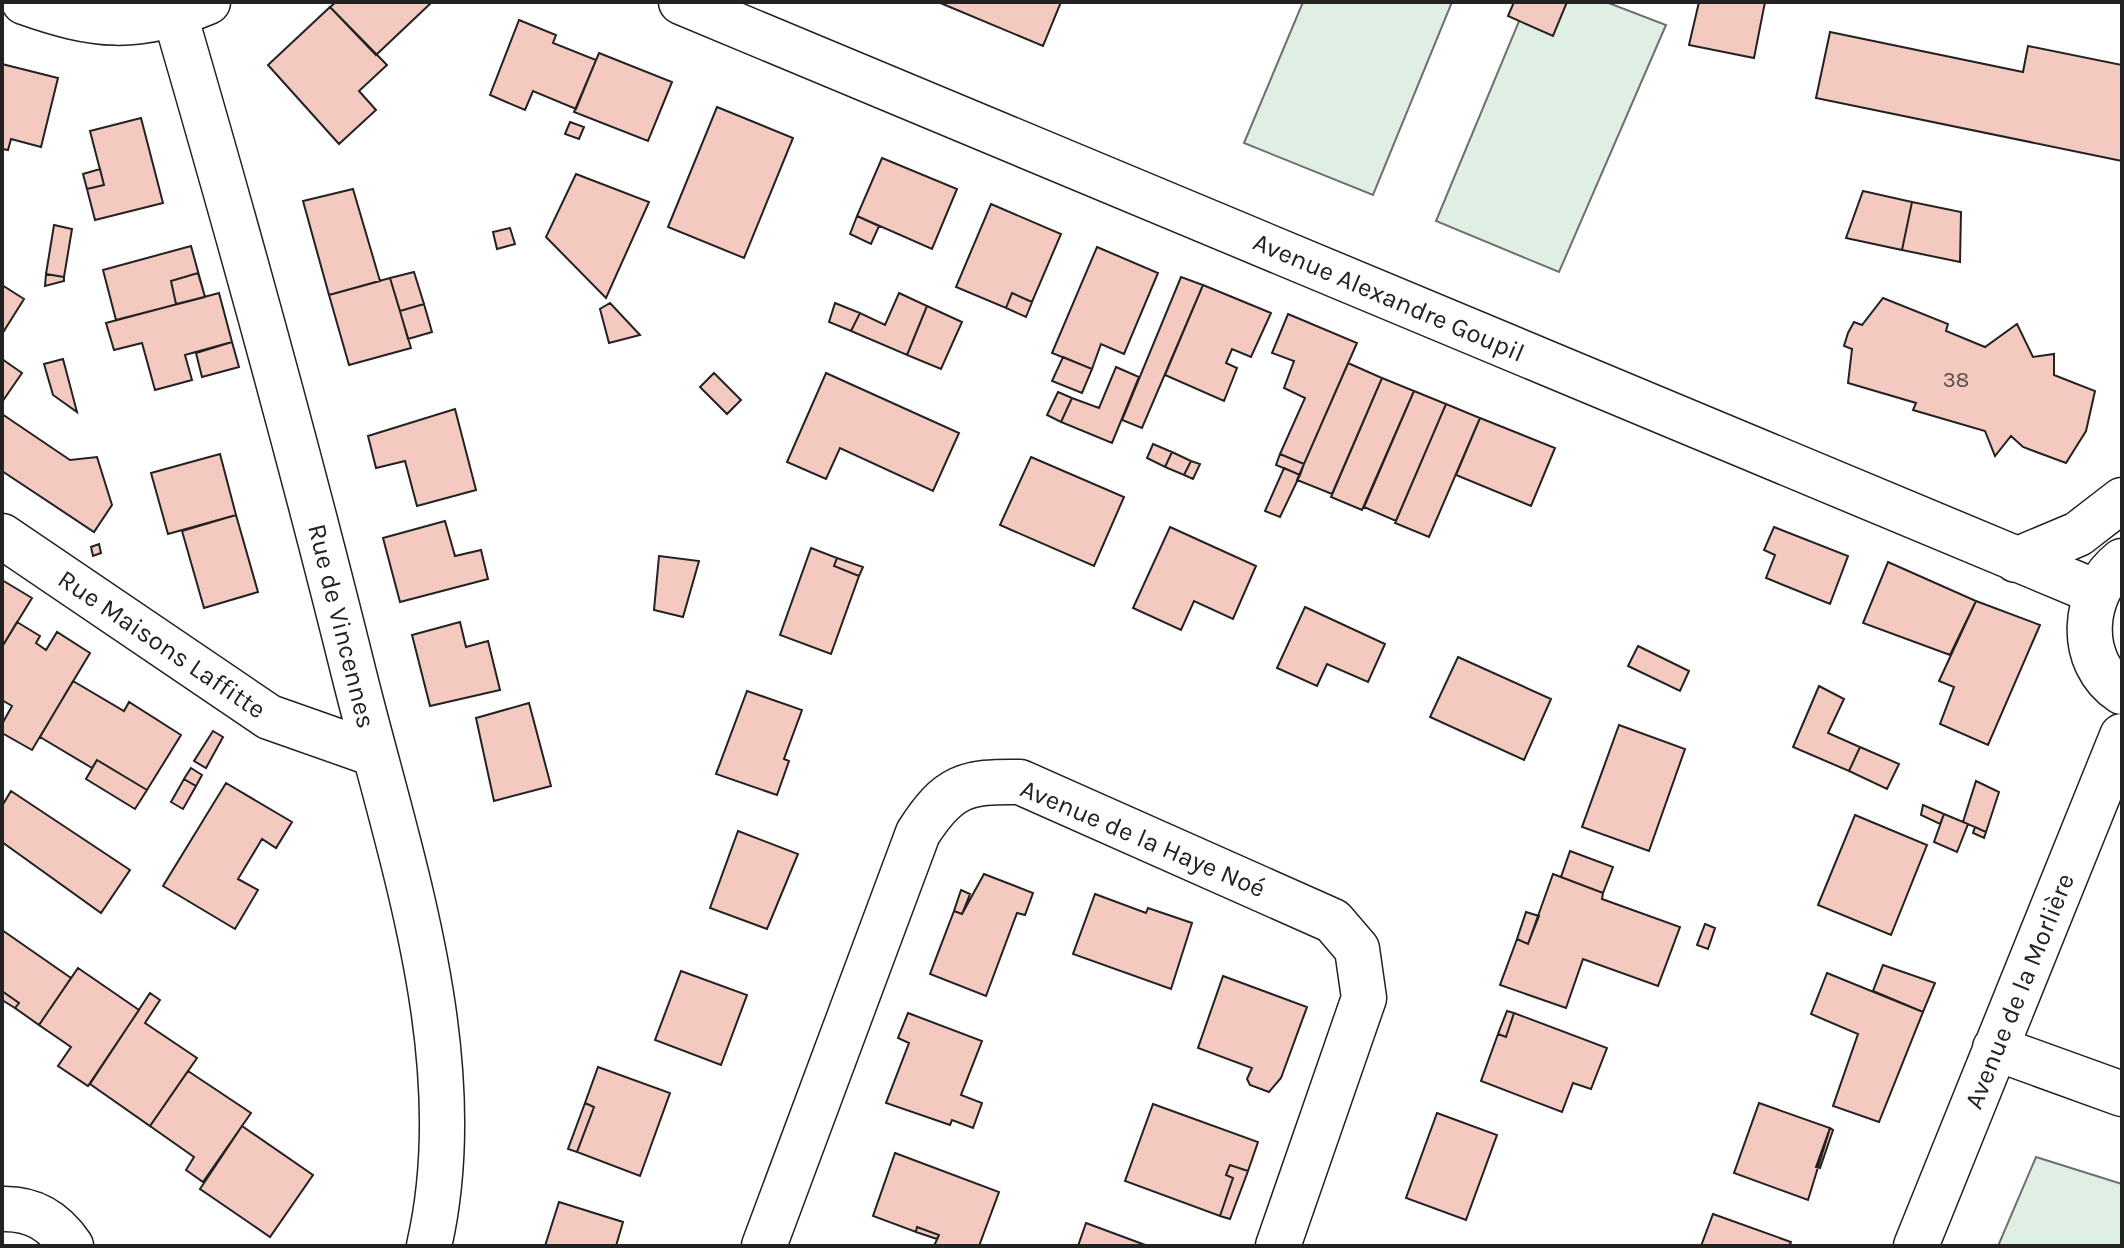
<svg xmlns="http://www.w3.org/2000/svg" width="2124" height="1248" viewBox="0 0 2124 1248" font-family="Karla,sans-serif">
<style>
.green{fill:#e0efe3;stroke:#6f6f6f;stroke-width:2}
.building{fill:#f3c9c0;stroke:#222;stroke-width:2}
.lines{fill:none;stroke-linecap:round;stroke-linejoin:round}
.minor-casing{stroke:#222;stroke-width:47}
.minor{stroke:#fff;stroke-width:44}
.labels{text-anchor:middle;stroke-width:6;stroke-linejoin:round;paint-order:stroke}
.number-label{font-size:22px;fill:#564c4a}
.street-label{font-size:26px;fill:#222;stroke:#fff}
</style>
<rect width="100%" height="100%" fill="#fff"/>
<path class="green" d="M 1303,2 L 1452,2 L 1373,195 L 1244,143 Z
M 1527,2 L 1606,2 L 1666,25 L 1559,272 L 1436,221 Z
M 2036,1157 L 2122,1184 L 2122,1246 L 1998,1246 Z"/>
<path class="building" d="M 336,2 L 430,2 L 431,3 L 376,55 L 330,7 Z
M 938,2 L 1061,2 L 1043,46 Z
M 1514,2 L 1567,2 L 1553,36 L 1508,16 Z
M 1699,2 L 1765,2 L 1754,58 L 1689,45 Z
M 330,7 L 387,65 L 359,91 L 376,110 L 339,144 L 268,65 Z
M 519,20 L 556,35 L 553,43 L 596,60 L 576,109 L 533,91 L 525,110 L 490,95 Z
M 1830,32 L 2023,72 L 2028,46 L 2122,65 L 2122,161 L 1816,98 Z
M 599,53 L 672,82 L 648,141 L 574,112 Z
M 2,64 L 58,78 L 41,147 L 11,139 L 8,150 L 2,149 Z
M 717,107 L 793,138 L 744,258 L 668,227 Z
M 141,118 L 163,203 L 95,220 L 87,189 L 104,185 L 90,131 Z
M 570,122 L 584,127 L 579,139 L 565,134 Z
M 882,158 L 957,189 L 932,249 L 857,216 Z
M 100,169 L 104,185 L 87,189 L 83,174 Z
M 576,174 L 649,202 L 606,298 L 546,237 Z
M 353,189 L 380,281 L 329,295 L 303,201 Z
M 1863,191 L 1912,202 L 1902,250 L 1846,238 Z
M 1912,202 L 1961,212 L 1960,262 L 1902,250 Z
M 991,204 L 1061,234 L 1032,302 L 1012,293 L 1006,308 L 956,287 Z
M 857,216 L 879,226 L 871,244 L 850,234 Z
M 54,225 L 72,229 L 64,277 L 46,274 Z
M 510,228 L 515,244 L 497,249 L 493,232 Z
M 191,246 L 205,297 L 116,320 L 103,270 Z
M 1097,247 L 1158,273 L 1124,354 L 1101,344 L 1092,369 L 1052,353 Z
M 414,272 L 424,304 L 400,311 L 390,278 Z
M 198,273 L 205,297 L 176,304 L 171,281 Z
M 46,274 L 64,277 L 64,281 L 45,286 Z
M 1181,277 L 1203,285 L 1142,428 L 1122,420 Z
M 390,278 L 411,348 L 349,365 L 329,295 Z
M 2,285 L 24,299 L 2,334 Z
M 1203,285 L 1271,313 L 1251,357 L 1232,349 L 1226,363 L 1237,368 L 1224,401 L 1165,375 Z
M 219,293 L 232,342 L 185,355 L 192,380 L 155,390 L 142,343 L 114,350 L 106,323 Z
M 899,293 L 927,306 L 907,355 L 851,331 L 860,313 L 885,325 Z
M 1012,293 L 1032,302 L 1026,317 L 1006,308 Z
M 1883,298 L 1948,324 L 1946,331 L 1985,347 L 2017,324 L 2033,357 L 2054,354 L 2054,375 L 2095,391 L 2086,431 L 2066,463 L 2023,447 L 2011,436 L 1995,456 L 1985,431 L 1913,410 L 1916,403 L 1848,383 L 1852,349 L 1844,346 L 1848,333 L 1854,322 L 1862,325 Z
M 610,303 L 640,335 L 609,343 L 600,309 Z
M 835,303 L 860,313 L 851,331 L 829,322 Z
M 424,304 L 432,332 L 408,339 L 400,311 Z
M 927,306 L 962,322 L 941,369 L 907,355 Z
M 1288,314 L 1357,343 L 1304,464 L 1280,454 L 1305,398 L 1284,388 L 1294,361 L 1272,353 Z
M 232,342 L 239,367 L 202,377 L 196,353 Z
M 1063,357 L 1092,369 L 1082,393 L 1052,381 Z
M 2,359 L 22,373 L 2,402 Z
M 63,359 L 77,412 L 53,395 L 44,364 Z
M 1348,363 L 1382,378 L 1332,494 L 1297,480 Z
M 1116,367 L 1139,377 L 1112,443 L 1061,422 L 1072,398 L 1099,408 Z
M 714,373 L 741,400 L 727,414 L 700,387 Z
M 826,373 L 959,433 L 933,491 L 840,448 L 826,479 L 787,462 Z
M 1382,378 L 1414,391 L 1362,510 L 1331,497 Z
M 1414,391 L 1446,404 L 1396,521 L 1364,507 Z
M 1058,392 L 1072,398 L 1061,422 L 1047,415 Z
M 1446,404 L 1480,418 L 1429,537 L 1395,523 Z
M 455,409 L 476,490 L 417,506 L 405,461 L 376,468 L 368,436 Z
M 2,414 L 70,460 L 97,457 L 112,505 L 94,532 L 2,471 Z
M 1480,418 L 1555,448 L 1531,506 L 1456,475 Z
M 1153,444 L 1172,452 L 1165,467 L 1147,458 Z
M 1172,452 L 1191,461 L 1184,475 L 1165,467 Z
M 220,454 L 236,515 L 168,534 L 151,473 Z
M 1280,454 L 1304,464 L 1300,475 L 1276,465 Z
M 1031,457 L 1124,497 L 1094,566 L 1000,525 Z
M 1191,461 L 1200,464 L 1193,479 L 1184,475 Z
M 1284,468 L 1300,475 L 1280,517 L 1265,511 Z
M 236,515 L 258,592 L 204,608 L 182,531 Z
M 445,521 L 455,556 L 481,550 L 488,579 L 400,602 L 383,538 Z
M 1170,527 L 1256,566 L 1233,619 L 1194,601 L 1181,630 L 1133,608 Z
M 1774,527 L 1848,556 L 1830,604 L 1766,578 L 1775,555 L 1764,550 Z
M 99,544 L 101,553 L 93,556 L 91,547 Z
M 811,548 L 837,558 L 834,566 L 859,576 L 831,654 L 780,635 Z
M 659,556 L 699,561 L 683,617 L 654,610 Z
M 837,558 L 863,567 L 859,576 L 834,566 Z
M 1888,562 L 1976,601 L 1950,655 L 1863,623 Z
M 2,580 L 32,598 L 2,647 Z
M 1976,601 L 2040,625 L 1988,745 L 1940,724 L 1954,687 L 1939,681 Z
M 1305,607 L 1385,644 L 1368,682 L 1327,664 L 1317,686 L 1277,668 Z
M 17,622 L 40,636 L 36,643 L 46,650 L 57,632 L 90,653 L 32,750 L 2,733 L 2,724 L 12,706 L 2,700 L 2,647 Z
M 460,622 L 466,647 L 488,641 L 500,690 L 430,706 L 412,635 Z
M 1638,646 L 1689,671 L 1680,691 L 1628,666 Z
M 1458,657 L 1551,699 L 1524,760 L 1430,717 Z
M 73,681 L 124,711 L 129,702 L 181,735 L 147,790 L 97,760 L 92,768 L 40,737 Z
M 1819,686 L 1844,699 L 1828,733 L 1860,747 L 1849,771 L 1793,747 Z
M 747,691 L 802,710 L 784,759 L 789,761 L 777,795 L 716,774 Z
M 529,703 L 551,786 L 494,801 L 476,718 Z
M 1619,725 L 1685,749 L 1649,851 L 1582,827 Z
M 213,731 L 223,737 L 206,768 L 194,761 Z
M 1860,747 L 1899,764 L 1887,789 L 1849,771 Z
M 97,760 L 147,790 L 135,809 L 86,779 Z
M 191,768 L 202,775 L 196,786 L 184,779 Z
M 184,779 L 196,786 L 183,809 L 171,802 Z
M 1976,781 L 1999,792 L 1986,832 L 1963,822 Z
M 226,783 L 292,822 L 276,848 L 262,839 L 238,879 L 258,890 L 235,929 L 163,886 Z
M 11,791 L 130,870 L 101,913 L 2,842 L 2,806 Z
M 1923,805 L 1944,814 L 1940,824 L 1921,815 Z
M 1944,814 L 1968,824 L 1957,852 L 1934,842 Z
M 1855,815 L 1927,845 L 1891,935 L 1818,905 Z
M 1975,827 L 1986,832 L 1984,838 L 1973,833 Z
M 738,831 L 798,854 L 767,929 L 710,908 Z
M 1570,851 L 1613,867 L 1603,893 L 1561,877 Z
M 984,874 L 1033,893 L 1025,915 L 1017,913 L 986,996 L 930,974 L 954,911 L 962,914 Z
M 1553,874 L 1603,893 L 1602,899 L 1680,927 L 1658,986 L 1583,959 L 1566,1008 L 1500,985 L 1517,939 L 1528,944 Z
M 961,890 L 970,894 L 962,914 L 954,911 Z
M 1095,894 L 1146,913 L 1148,908 L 1192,923 L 1171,989 L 1073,954 Z
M 1526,912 L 1539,916 L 1528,944 L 1517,939 Z
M 1705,924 L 1715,928 L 1708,949 L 1697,945 Z
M 2,930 L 71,978 L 39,1025 L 15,1008 L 19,1003 L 2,991 Z
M 1883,965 L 1935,983 L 1923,1012 L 1873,991 Z
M 78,968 L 139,1010 L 88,1086 L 58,1066 L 71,1047 L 39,1025 Z
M 681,971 L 747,995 L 721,1065 L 655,1040 Z
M 1827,973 L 1923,1012 L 1879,1122 L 1833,1106 L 1858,1034 L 1811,1014 Z
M 1223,976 L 1307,1007 L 1281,1078 L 1269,1092 L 1250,1085 L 1247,1079 L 1252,1068 L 1198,1048 Z
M 2,991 L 19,1003 L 15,1008 L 2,1000 Z
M 150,993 L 160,1000 L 145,1023 L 197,1058 L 150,1126 L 90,1084 Z
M 1507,1011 L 1514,1013 L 1506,1037 L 1498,1034 Z
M 908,1013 L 982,1041 L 961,1095 L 982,1103 L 973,1128 L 952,1120 L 950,1125 L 886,1103 L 909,1043 L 898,1038 Z
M 1514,1013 L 1607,1048 L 1591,1089 L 1573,1083 L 1562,1112 L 1481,1081 L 1498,1034 L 1506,1037 Z
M 598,1067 L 670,1093 L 640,1176 L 577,1152 L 594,1107 L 585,1103 Z
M 188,1071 L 251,1113 L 203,1182 L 186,1170 L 194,1157 L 150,1126 Z
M 585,1103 L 594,1107 L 577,1152 L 568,1149 Z
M 1759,1103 L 1830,1128 L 1808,1200 L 1734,1173 Z
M 1153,1104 L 1258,1142 L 1248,1171 L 1230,1165 L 1226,1175 L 1233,1178 L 1220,1216 L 1125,1181 Z
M 1437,1113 L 1497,1135 L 1466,1220 L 1406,1198 Z
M 242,1126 L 313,1175 L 270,1237 L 200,1189 Z
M 1830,1128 L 1833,1130 L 1820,1168 L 1816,1167 Z
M 895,1153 L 999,1192 L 979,1246 L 934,1246 L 939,1235 L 917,1227 L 916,1232 L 873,1216 Z
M 1230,1165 L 1248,1171 L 1230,1219 L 1220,1216 L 1233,1178 L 1226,1175 Z
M 559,1202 L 623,1222 L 616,1246 L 545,1246 Z
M 1713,1214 L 1791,1242 L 1789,1246 L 1701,1246 Z
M 1086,1223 L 1148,1246 L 1078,1246 Z
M 917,1227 L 939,1235 L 937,1239 L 916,1232 Z"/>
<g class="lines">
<defs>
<path id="minor" d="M 24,2 C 95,27 136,32 208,2
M 681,2 L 2096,592
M 175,15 C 239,235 300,456 355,678 C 400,858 472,1060 429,1246
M 2,536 L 269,717 L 374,754
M 2016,560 L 2078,534 L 2122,500
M 2122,561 C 2082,592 2076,662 2122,692
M 1995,1048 L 2122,1094
M 2,1209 C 33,1208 54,1221 71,1246
M 764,1246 L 918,833 C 948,786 965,781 1020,782 L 1333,921 L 1357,949 L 1364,998 L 1278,1246
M 1916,1246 L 2122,736"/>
</defs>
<use href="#minor" class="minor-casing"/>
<use href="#minor" class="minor"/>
</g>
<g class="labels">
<g class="number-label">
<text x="1956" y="387">38</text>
</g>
<g class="street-label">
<text transform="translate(1389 297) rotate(23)" y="9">Avenue Alexandre Goupil</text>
<text transform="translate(342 626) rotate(76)" y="9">Rue de Vincennes</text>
<text transform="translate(162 644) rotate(34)" y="9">Rue Maisons Laffitte</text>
<text transform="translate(1143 838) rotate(23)" y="9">Avenue de la Haye Noé</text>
<text transform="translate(2019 991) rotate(-68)" y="9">Avenue de la Morlière</text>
</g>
</g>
<rect width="2124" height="1248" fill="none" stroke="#222222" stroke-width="8"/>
</svg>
